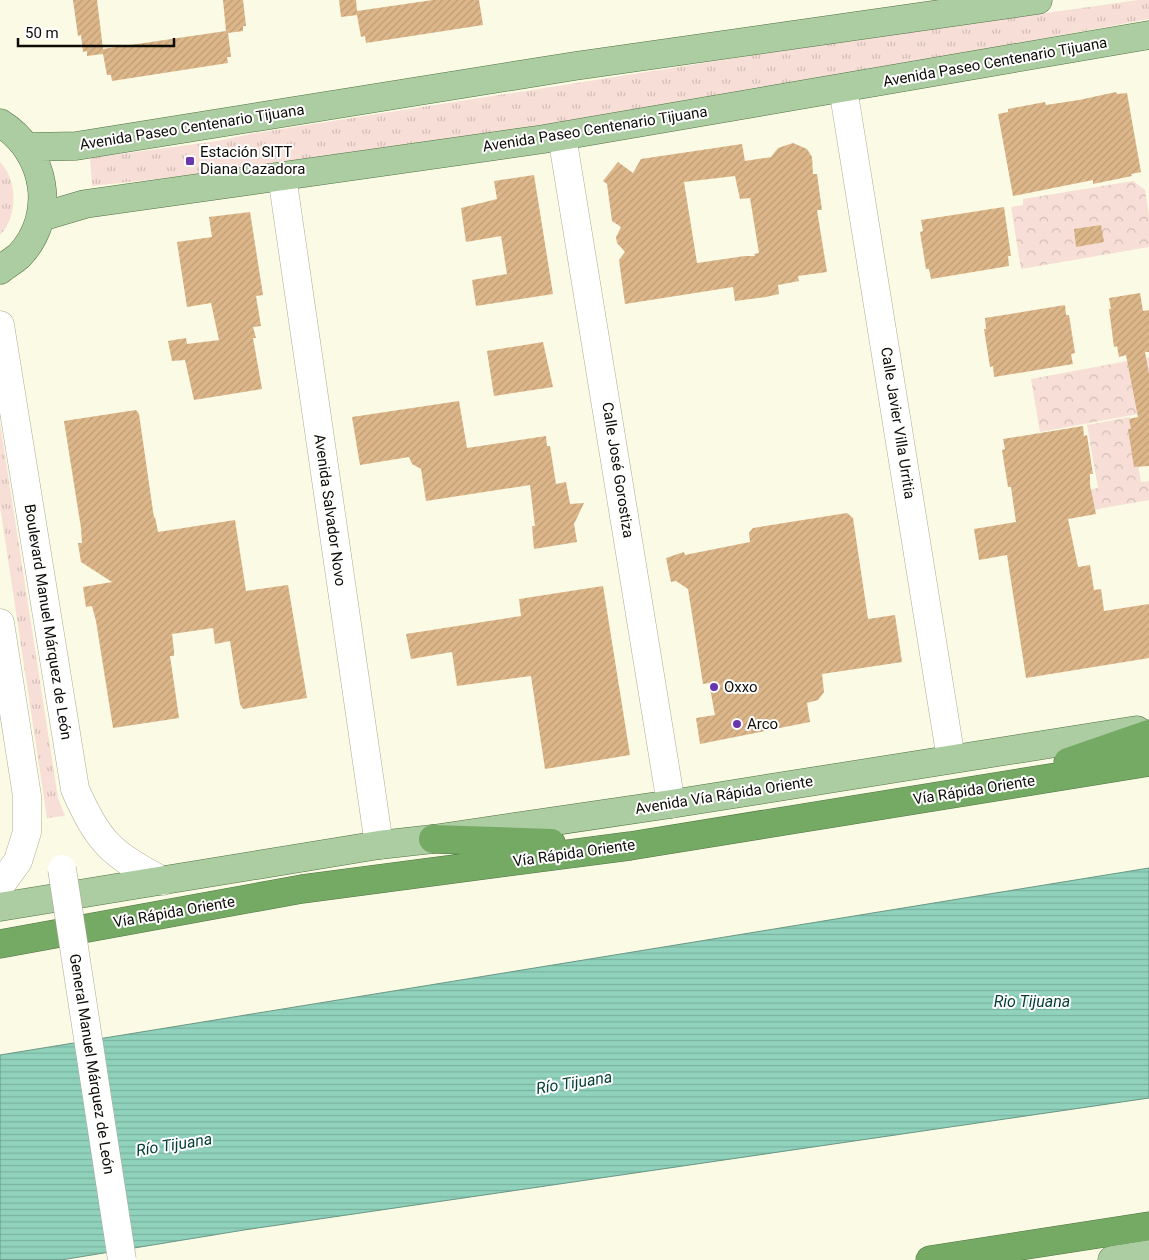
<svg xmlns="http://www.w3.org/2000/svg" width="1149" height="1260" viewBox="0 0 1149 1260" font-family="Roboto,sans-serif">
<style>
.grass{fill:url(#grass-tufts)}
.park{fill:url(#park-crowns)}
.water{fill:url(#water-rules);stroke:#699785}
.building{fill:url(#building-hatch);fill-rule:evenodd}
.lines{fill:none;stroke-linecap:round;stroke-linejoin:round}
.minor-casing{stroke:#abaa95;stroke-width:29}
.major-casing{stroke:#517343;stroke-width:29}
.highway-casing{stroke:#517343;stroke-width:29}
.minor{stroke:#fff;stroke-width:28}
.major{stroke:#accca2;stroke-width:28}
.highway{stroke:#75aa64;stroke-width:28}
.minor-bridge-casing{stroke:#abaa95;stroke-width:29;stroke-linecap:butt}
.minor-bridge{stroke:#fff;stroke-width:28}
.poi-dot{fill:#6936ad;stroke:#fff;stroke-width:2}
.labels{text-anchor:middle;stroke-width:4;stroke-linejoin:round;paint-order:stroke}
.street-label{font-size:15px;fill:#0d0c06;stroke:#fff}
.poi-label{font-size:15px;fill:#0d0c06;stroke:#fff;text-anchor:start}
.water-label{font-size:16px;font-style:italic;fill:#033f31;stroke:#fff}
</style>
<defs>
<pattern id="grass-tufts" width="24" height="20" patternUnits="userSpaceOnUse" patternTransform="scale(1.25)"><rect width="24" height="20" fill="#f7dfd7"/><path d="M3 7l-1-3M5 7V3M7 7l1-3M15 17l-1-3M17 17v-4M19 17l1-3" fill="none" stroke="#d3beb7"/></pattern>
<pattern id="park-crowns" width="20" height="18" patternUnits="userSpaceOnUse" patternTransform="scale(1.25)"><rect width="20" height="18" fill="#f7dfd7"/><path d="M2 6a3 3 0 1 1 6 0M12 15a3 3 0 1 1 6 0" fill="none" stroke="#d3beb7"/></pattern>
<pattern id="water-rules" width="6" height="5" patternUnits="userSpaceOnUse" patternTransform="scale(1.25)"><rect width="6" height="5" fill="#90d2bc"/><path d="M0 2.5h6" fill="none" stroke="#7bb3a0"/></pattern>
<pattern id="building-hatch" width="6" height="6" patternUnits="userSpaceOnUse" patternTransform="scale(1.25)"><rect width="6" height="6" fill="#ddb78a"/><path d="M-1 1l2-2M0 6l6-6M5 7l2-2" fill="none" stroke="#bc9c76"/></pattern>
</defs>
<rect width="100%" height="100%" fill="#fbfae4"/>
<path class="grass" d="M 1138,0 L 1149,0 L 1149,19 L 594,121 L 270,167 L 92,186 L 90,158 L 218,141 L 250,134 L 819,45 Z
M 0,162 C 18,180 18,217 0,235 Z
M 0,423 L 58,798 L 65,816 L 47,818 L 0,506 Z"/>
<path class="park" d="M 1133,181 L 1145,190 L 1149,215 L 1149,247 L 1021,269 L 1011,207 L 1023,205 L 1023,199 Z
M 1149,357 L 1149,412 L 1040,432 L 1031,379 Z
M 1130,417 L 1141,482 L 1149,481 L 1149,500 L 1087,511 L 1083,491 L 1098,488 L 1087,425 Z"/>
<path class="water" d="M 1149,868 L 1149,1098 L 244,1230 L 61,1260 L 0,1260 L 0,1055 Z"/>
<path class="building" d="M 73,0 L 97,0 L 103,49 L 226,31 L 223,0 L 243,0 L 246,26 L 243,26 L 243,31 L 228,33 L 231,57 L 227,57 L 228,63 L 112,81 L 111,75 L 107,75 L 103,54 L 87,56 L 87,51 L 83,52 L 81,35 L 78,36 Z
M 339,0 L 356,0 L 357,11 L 433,0 L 479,0 L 483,25 L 366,43 L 365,36 L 361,37 L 357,15 L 341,17 Z
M 1116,92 L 1117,94 L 1127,93 L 1141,172 L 1131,174 L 1132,176 L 1093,184 L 1093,180 L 1013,196 L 998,114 L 1008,112 L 1008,109 L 1045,102 L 1046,105 L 1079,100 Z
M 793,143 L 807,149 L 812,157 L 813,174 L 817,174 L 822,210 L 817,210 L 827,272 L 798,276 L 799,281 L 778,285 L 779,294 L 766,297 L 735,301 L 733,287 L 625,304 L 619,260 L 625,252 L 617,243 L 616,237 L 621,227 L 612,221 L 607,184 L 603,181 L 618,162 L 633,173 L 641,159 L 742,144 L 745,161 L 771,157 L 778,148 ZM 735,176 L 740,199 L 750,198 L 759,253 L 754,254 L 755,256 L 745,256 L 697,263 L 684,182 Z
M 534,175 L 553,294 L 476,306 L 472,280 L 507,274 L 501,236 L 466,242 L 461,208 L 497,199 L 494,181 Z
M 1004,207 L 1011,256 L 1008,256 L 1009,266 L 931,279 L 929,269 L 926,269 L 920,232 L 923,231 L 921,220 Z
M 250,212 L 263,295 L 256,296 L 261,326 L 253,327 L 256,338 L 253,338 L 262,389 L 194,400 L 185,360 L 172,361 L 168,341 L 186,338 L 187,344 L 219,340 L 211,303 L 187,307 L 177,242 L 212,237 L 209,217 Z
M 1101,225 L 1104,242 L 1076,247 L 1074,229 Z
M 1140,293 L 1143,311 L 1149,310 L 1149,352 L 1145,352 L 1149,374 L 1149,466 L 1134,467 L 1128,429 L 1131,429 L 1129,419 L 1138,417 L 1126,355 L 1119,357 L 1117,346 L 1114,347 L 1109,309 L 1111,309 L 1109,298 Z
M 1065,305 L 1066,315 L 1069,315 L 1075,353 L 1071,354 L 1073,364 L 994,377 L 993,366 L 990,367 L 984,329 L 986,329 L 985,318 Z
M 543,342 L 553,387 L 494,396 L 487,351 Z
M 459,401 L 467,448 L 546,436 L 547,446 L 550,446 L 556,484 L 566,482 L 570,504 L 584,503 L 574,524 L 577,542 L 534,549 L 532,526 L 535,526 L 530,485 L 426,501 L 421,469 L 412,464 L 409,457 L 360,465 L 352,417 Z
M 136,410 L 139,414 L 154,518 L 155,517 L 158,532 L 235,520 L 246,591 L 288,585 L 307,698 L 243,709 L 240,704 L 230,641 L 215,644 L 213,628 L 172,634 L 174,651 L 174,656 L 170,656 L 179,718 L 113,728 L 96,621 L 92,606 L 86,607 L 83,587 L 112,582 L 81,562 L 78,543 L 82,543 L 81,528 L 64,421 Z
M 1083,426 L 1084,436 L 1087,435 L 1093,474 L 1090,474 L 1090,485 L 1096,514 L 1068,519 L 1078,567 L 1090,565 L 1094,590 L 1101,589 L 1104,611 L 1149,604 L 1149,658 L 1026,678 L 1007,555 L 979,560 L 974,529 L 1016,522 L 1011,487 L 1008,487 L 1002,450 L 1005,449 L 1003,439 Z
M 847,513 L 853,518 L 868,619 L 895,615 L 902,662 L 822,674 L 824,692 L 818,700 L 807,703 L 810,722 L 700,744 L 696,718 L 715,715 L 709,683 L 703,684 L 688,589 L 676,581 L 671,582 L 666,558 L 684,552 L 685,555 L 750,542 L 749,533 L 753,528 Z
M 603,586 L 630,755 L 545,769 L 531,676 L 457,686 L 452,652 L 411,659 L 406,634 L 521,616 L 519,599 Z"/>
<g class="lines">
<defs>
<path id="minor" d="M 843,88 L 951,759
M 562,136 L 671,804
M 282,176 L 379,845
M 0,325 L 75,789 C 98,842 112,855 163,881
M 0,623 L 27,796 L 27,832 L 18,861 L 0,886"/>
<path id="major" d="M 0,123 C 46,151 58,215 19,256 C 13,261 6,265 0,270
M 28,147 L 76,146 L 575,66 L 1038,0
M 41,217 L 85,204 L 544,139 L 1149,35
M 0,907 L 379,845 L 433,839 L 671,804 L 1137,730
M 1112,1260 L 1149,1254"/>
<path id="highway" d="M 1068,762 L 1149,734
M 433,839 L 551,843
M 0,944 L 302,889 L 630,846 L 1149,762
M 930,1260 L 1149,1226"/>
</defs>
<use href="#minor" class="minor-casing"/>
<use href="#major" class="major-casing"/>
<use href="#highway" class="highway-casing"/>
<use href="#minor" class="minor"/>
<use href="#major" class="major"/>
<use href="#highway" class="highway"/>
<defs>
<path id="minor-bridge" d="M 62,869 L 122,1260"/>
</defs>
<use href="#minor-bridge" class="minor-bridge-casing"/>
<use href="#minor-bridge" class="minor-bridge"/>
</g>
<g class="poi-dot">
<rect x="185" y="156" width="10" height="10" rx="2.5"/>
<circle cx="714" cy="687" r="5"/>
<circle cx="737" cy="724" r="5"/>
</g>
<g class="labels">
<g class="street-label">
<text transform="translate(995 62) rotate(-10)" y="5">Avenida Paseo Centenario Tijuana</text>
<text transform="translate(192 127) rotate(-9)" y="5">Avenida Paseo Centenario Tijuana</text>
<text transform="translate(595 129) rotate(-9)" y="5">Avenida Paseo Centenario Tijuana</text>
<text transform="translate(898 423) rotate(81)" y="5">Calle Javier Villa Urritia</text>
<text transform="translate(618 470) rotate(81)" y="5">Calle José Gorostiza</text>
<text transform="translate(330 510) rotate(82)" y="5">Avenida Salvador Novo</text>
<text transform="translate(48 622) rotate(81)" y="5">Boulevard Manuel Márquez de León</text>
<text transform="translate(974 790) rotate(-9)" y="5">Vía Rápida Oriente</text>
<text transform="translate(724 795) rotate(-9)" y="5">Avenida Vía Rápida Oriente</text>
<text transform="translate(574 853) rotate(-8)" y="5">Vía Rápida Oriente</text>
<text transform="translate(174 912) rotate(-10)" y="5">Vía Rápida Oriente</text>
<text transform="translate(92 1064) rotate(81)" y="5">General Manuel Márquez de León</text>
</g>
<g class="poi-label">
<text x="200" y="157">Estación SITT<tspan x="200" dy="17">Diana Cazadora</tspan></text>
<text x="724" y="692">Oxxo</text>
<text x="747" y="729">Arco</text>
</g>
<g class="water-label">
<text x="1032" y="1007">Rio Tijuana</text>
<text transform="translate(574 1082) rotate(-9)" y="6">Río Tijuana</text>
<text transform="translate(174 1144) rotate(-9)" y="6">Río Tijuana</text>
</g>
</g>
<path d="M18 38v8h156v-8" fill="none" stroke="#0d0c06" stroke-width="2.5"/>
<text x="25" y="38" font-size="15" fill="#0d0c06" stroke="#ffffff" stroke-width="4" paint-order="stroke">50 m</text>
</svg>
